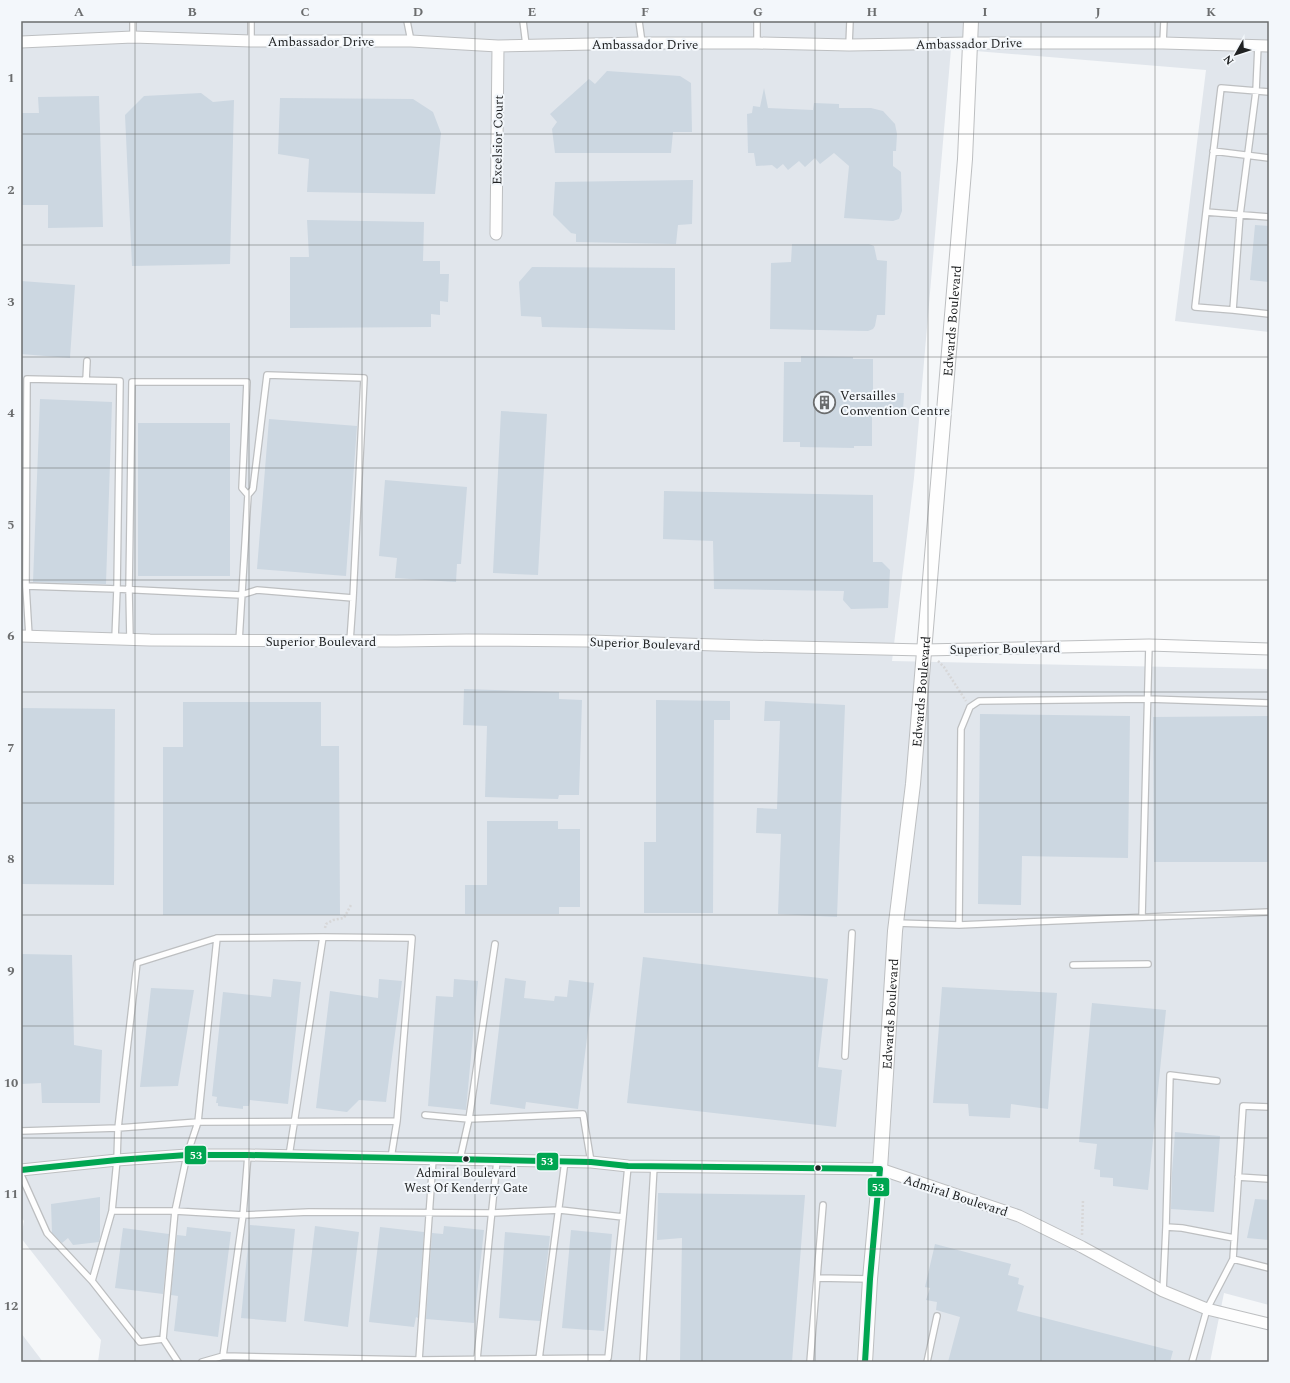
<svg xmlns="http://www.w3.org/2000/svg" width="1290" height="1383" viewBox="0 0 1290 1383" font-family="Spectral,serif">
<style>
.built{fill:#e1e6ec}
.building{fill:#ccd7e1}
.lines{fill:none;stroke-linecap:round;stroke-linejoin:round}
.service-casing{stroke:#bdbfc1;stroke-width:8}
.minor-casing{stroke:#bdbfc1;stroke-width:13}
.tertiary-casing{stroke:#bdbfc1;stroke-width:16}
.path{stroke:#d7d7d8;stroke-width:2.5;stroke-dasharray:2 2;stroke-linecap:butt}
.service{stroke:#fefefe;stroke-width:5.5}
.minor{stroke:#fefefe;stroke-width:11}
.tertiary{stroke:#fefefe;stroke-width:14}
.bus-1-casing{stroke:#f3f7fb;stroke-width:9}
.bus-1{stroke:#00a651;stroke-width:6}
.grid{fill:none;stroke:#6b6d6e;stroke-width:1;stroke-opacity:0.55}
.bus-dot{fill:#202223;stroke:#f3f7fb;stroke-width:1.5}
.labels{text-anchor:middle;stroke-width:4;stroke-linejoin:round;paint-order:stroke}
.bus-label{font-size:12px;fill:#202223;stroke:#f3f7fb}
.street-label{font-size:13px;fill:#202223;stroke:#f3f7fb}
.poi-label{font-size:13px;fill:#202223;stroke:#f3f7fb;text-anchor:start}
.line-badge{stroke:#f3f7fb;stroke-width:1.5}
.badge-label{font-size:11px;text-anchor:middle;font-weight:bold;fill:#fff}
.neatline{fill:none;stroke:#6b6d6e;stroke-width:1.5}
.grid-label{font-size:13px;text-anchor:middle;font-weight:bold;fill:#6b6d6e}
</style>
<rect width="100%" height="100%" fill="#f5f7f9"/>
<path class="built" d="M 21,21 L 1269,21 L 1269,332 L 1175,321 L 1206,70 L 951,49 L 914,478 L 892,661 L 1269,669 L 1269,1305 L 1224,1293 L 1210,1362 L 98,1362 L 101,1340 L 21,1238 L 24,1221 L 21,1217 Z
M 21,1333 L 43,1362 L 21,1362 Z"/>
<path class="building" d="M 607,71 L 680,76 L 691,83 L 692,132 L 673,132 L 671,153 L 555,153 L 552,129 L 557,122 L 550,114 L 589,79 L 595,84 Z
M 764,88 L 768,108 L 813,110 L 814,103 L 839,104 L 839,108 L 871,108 L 883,111 L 895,124 L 897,134 L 896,151 L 893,151 L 893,166 L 901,172 L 902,211 L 899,219 L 893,221 L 844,218 L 849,166 L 834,153 L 820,164 L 815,158 L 805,167 L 799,161 L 788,170 L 783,164 L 777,169 L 772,165 L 756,166 L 754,153 L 748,153 L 747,114 L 752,113 L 753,106 L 760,107 Z
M 201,93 L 213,102 L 234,100 L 230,264 L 132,266 L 125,115 L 144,96 Z
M 99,96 L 103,227 L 48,228 L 48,205 L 21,205 L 21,113 L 39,113 L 38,97 Z
M 280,98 L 413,99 L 433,112 L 441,133 L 435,194 L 307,192 L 309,159 L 278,154 Z
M 693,180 L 692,224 L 678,225 L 676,244 L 576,242 L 576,234 L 571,233 L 553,215 L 555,182 Z
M 307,220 L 424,222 L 423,261 L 440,261 L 440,274 L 449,274 L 448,302 L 440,301 L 440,315 L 431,314 L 431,327 L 290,328 L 290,257 L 309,257 Z
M 1255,225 L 1269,226 L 1269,282 L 1250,280 Z
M 792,244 L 869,244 L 874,246 L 877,260 L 887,261 L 885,315 L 877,315 L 875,326 L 873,329 L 868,331 L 770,329 L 771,263 L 791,262 Z
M 532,267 L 675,268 L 675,330 L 542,327 L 541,317 L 521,316 L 519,282 Z
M 21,281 L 75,285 L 70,358 L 21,354 Z
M 801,356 L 853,357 L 853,359 L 873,359 L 873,393 L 904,393 L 903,411 L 872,411 L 872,446 L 854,446 L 854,448 L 800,447 L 800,442 L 783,442 L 784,362 L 801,362 Z
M 40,399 L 112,402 L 106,584 L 33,582 Z
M 501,411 L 547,414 L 538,575 L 493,573 Z
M 269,419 L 357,426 L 346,576 L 257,569 Z
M 138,423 L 230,423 L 230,576 L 138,576 Z
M 385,480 L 467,487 L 461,564 L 457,564 L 456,582 L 395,578 L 397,558 L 379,556 Z
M 664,491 L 873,495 L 873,562 L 882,562 L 890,570 L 888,608 L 851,609 L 843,600 L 844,591 L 714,589 L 713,541 L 663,539 Z
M 464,689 L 559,692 L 559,699 L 582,700 L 579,795 L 559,795 L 558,799 L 485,797 L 487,726 L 463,725 Z
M 656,700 L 730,701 L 730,720 L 714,720 L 713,913 L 644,913 L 644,842 L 656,842 Z
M 765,701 L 845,705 L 837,917 L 778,914 L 781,834 L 756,833 L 757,808 L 777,809 L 780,721 L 764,721 Z
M 183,702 L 321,702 L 321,746 L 339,746 L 340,915 L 163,915 L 163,747 L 183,747 Z
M 21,708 L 115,709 L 114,885 L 21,884 Z
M 980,714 L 1130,716 L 1128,858 L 1022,856 L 1021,905 L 978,904 Z
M 1269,716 L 1269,862 L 1154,862 L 1153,717 Z
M 487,821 L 558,821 L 558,829 L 580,829 L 580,907 L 559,907 L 559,914 L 465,914 L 465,885 L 487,885 Z
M 21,954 L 72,955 L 74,1045 L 102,1050 L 100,1103 L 42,1103 L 41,1083 L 21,1084 Z
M 643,957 L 828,979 L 818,1067 L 842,1070 L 836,1127 L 627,1103 Z
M 505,978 L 526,981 L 524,998 L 554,1001 L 555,996 L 567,997 L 569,980 L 594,983 L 578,1109 L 526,1102 L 525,1109 L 490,1104 Z
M 273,979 L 301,982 L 288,1104 L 250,1100 L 249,1106 L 243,1106 L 243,1109 L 218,1106 L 218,1103 L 216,1103 L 217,1097 L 212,1096 L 223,992 L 271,997 Z
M 379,979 L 402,981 L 386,1102 L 359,1100 L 347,1112 L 316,1108 L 330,991 L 378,998 Z
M 454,979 L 478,981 L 466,1110 L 428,1106 L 436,996 L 453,997 Z
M 942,987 L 1057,993 L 1048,1109 L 1011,1104 L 1010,1118 L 969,1116 L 968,1104 L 933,1103 Z
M 151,988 L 194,990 L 178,1086 L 140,1087 Z
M 1092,1003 L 1166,1010 L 1148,1190 L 1113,1186 L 1113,1178 L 1100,1177 L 1100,1170 L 1094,1169 L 1097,1144 L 1079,1142 Z
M 1175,1132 L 1220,1136 L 1214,1212 L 1171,1209 L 1172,1173 Z
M 658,1193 L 805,1195 L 792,1362 L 680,1362 L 682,1238 L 657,1240 Z
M 100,1197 L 100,1237 L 99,1242 L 73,1245 L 68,1238 L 62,1243 L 52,1233 L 51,1204 Z
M 1255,1199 L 1269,1200 L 1269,1240 L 1247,1238 Z
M 250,1225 L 295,1229 L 286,1322 L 241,1318 Z
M 315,1226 L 359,1232 L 348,1327 L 304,1321 Z
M 444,1226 L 484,1230 L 474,1323 L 426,1319 L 432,1233 L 443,1234 Z
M 187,1227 L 231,1232 L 218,1337 L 174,1331 L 178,1296 L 171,1295 L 177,1235 L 186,1236 Z
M 380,1227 L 424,1232 L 418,1318 L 416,1317 L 414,1327 L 369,1322 Z
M 123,1228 L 169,1234 L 163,1294 L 115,1288 Z
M 571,1230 L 612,1234 L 604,1331 L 562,1328 Z
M 505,1232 L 550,1236 L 540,1321 L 499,1318 Z
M 935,1244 L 1011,1264 L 1008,1275 L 1019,1278 L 1018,1284 L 1024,1286 L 1017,1311 L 1173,1351 L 1170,1362 L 948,1362 L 960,1317 L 936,1310 L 937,1302 L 926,1300 L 930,1288 L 925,1287 Z"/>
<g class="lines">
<defs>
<path id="service" d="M 133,21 L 133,37
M 251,21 L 251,41
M 407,21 L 411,41
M 523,21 L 526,45
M 639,21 L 642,43
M 757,21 L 757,43
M 1163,43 L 1164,21
M 849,45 L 850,21
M 1258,45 L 1256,91 L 1240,215 L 1233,310 L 1269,314
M 1269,92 L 1221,88 L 1206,212 L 1269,217
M 1213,151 L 1269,158
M 1206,212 L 1195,307 L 1233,310
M 86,380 L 87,361
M 248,495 L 253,489 L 267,375 L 364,378 L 353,598
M 26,586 L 117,589 L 115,639
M 29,636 L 26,586 L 27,379 L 120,381 L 117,589 L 241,595 L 257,590 L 353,598 L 350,641
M 130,640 L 129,590 L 132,382 L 247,382 L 242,488 L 248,495 L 239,641
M 1142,917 L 1149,645
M 896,923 L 959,925 L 1269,912
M 959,925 L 961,729 L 970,707 L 979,701 L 1148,699 L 1269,703
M 323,937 L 217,938 L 137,963 L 118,1128 L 117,1160 L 112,1211 L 175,1211 L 243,1215 L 309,1212 L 492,1213 L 560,1210 L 623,1217
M 1073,965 L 1148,964
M 845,1056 L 852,933
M 425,1115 L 469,1119 L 495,944
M 21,1131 L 118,1128 L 198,1122 L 397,1121
M 289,1156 L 323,937 L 412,938 L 397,1121 L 391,1158
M 460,1159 L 469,1119 L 583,1114 L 591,1162
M 21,1175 L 47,1233 L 92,1281 L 112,1211
M 1238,1177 L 1269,1179
M 1166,1227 L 1170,1075 L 1217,1081
M 1233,1259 L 1269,1268
M 817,1278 L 870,1279
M 92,1281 L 140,1342 L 163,1339 L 178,1362
M 1163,1291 L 1166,1227 L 1182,1228 L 1234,1238
M 163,1339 L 175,1211 L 187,1155 L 198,1122 L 217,938
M 223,1356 L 243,1215 L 248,1155
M 477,1359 L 497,1160
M 539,1359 L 565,1161
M 419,1360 L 433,1159
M 202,1362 L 223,1356 L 419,1360 L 608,1358 L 623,1217 L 628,1166
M 643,1362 L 654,1166
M 810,1362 L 823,1205
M 927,1362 L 937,1316
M 1192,1362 L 1207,1309 L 1233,1259 L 1243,1106 L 1269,1107"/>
<path id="minor" d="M 21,42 L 133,37 L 251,41 L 411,41 L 498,46 L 642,43 L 757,43 L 849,45 L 971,43 L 1163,43 L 1269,46
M 496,234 L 498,46
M 21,636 L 150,640 L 396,641 L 467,640 L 590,641 L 747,646 L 924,650 L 1149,645 L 1269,649
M 21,1170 L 117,1160 L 187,1155 L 248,1155 L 591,1162 L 628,1166 L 880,1169 L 1019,1216 L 1082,1247 L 1163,1291 L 1207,1309 L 1269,1324"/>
<g id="tertiary">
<path id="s1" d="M 865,1362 L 870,1279 L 880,1169 L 895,931 L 913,784 L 965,159 L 971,21"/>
</g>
</defs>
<use href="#service" class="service-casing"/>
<use href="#minor" class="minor-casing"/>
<use href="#tertiary" class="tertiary-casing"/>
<path class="path" d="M 938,661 L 944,667 L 966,701
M 325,928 L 326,924 L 333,920 L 344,918 L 351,905
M 1082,1235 L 1083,1199"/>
<use href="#service" class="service"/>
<use href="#minor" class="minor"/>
<use href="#tertiary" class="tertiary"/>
<defs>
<path id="bus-1" d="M 21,1170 L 117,1160 L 187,1155 L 248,1155 L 591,1162 L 628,1166 L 880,1169 L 870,1279 L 865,1362"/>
</defs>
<use href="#bus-1" class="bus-1-casing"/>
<use href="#bus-1" class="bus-1"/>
</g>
<path class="grid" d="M 135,21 L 135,1362M 249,21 L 249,1362M 362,21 L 362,1362M 475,21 L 475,1362M 588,21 L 588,1362M 702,21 L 702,1362M 815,21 L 815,1362M 928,21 L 928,1362M 1041,21 L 1041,1362M 1155,21 L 1155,1362M 21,134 L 1269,134M 21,245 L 1269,245M 21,357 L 1269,357M 21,468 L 1269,468M 21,580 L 1269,580M 21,692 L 1269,692M 21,803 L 1269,803M 21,915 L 1269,915M 21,1026 L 1269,1026M 21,1138 L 1269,1138M 21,1249 L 1269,1249"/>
<defs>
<symbol id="building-ring" viewBox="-11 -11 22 22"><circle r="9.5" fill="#f3f7fb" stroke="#6b6d6e" stroke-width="1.5"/><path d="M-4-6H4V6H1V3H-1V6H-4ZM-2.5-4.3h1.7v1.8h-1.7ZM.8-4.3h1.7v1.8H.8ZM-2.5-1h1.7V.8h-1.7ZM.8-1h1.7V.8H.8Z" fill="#6b6d6e"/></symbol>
</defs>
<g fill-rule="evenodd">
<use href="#building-ring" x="812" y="390" width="25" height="25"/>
</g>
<g class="bus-dot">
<circle cx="466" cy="1159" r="3.5"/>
<circle cx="818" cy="1168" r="3.5"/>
</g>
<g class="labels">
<g class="bus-label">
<text x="466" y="1177">Admiral Boulevard<tspan x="466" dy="15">West Of Kenderry Gate</tspan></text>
</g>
<g class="street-label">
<text x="321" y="46">Ambassador Drive</text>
<text transform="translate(969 43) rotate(-1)" y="5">Ambassador Drive</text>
<text x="645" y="49">Ambassador Drive</text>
<text transform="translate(497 140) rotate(-89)" y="5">Excelsior Court</text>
<text dy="5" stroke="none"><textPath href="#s1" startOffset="1045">Edwards Boulevard</textPath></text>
<text x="321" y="646">Superior Boulevard</text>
<text transform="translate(645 643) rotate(2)" y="5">Superior Boulevard</text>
<text transform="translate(1005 648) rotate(-1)" y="5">Superior Boulevard</text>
<text dy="5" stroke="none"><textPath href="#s1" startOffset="673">Edwards Boulevard</textPath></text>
<text dy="5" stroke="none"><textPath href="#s1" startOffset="349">Edwards Boulevard</textPath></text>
<text transform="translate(956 1195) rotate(18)" y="5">Admiral Boulevard</text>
</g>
<g class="poi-label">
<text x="840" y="400">Versailles<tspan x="840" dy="15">Convention Centre</tspan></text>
</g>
</g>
<g class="line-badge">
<rect x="184" y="1145" width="23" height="20" rx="4" fill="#00a651"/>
<rect x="536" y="1152" width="23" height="19" rx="4" fill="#00a651"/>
<rect x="867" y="1177" width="23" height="20" rx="4" fill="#00a651"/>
</g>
<g class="badge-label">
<text x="196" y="1159">53</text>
<text x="547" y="1165">53</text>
<text x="878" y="1191">53</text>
</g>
<rect width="1290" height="1383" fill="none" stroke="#f3f7fb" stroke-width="44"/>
<g transform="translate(1236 54) rotate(231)" stroke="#f3f7fb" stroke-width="3" paint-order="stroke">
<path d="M0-3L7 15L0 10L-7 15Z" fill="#202223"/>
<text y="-6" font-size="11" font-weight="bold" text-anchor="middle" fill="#202223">N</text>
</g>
<rect x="22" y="22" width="1246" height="1339" class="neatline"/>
<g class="grid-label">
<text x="79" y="16">A</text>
<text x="192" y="16">B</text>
<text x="305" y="16">C</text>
<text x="418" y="16">D</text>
<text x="532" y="16">E</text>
<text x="645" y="16">F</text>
<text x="758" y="16">G</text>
<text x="872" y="16">H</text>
<text x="985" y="16">I</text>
<text x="1098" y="16">J</text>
<text x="1211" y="16">K</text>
<text x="11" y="82">1</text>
<text x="11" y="194">2</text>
<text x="11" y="306">3</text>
<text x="11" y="417">4</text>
<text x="11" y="529">5</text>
<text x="11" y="640">6</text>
<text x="11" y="752">7</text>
<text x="11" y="863">8</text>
<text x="11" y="975">9</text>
<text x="11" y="1087">10</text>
<text x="11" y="1198">11</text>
<text x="11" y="1310">12</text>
</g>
</svg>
